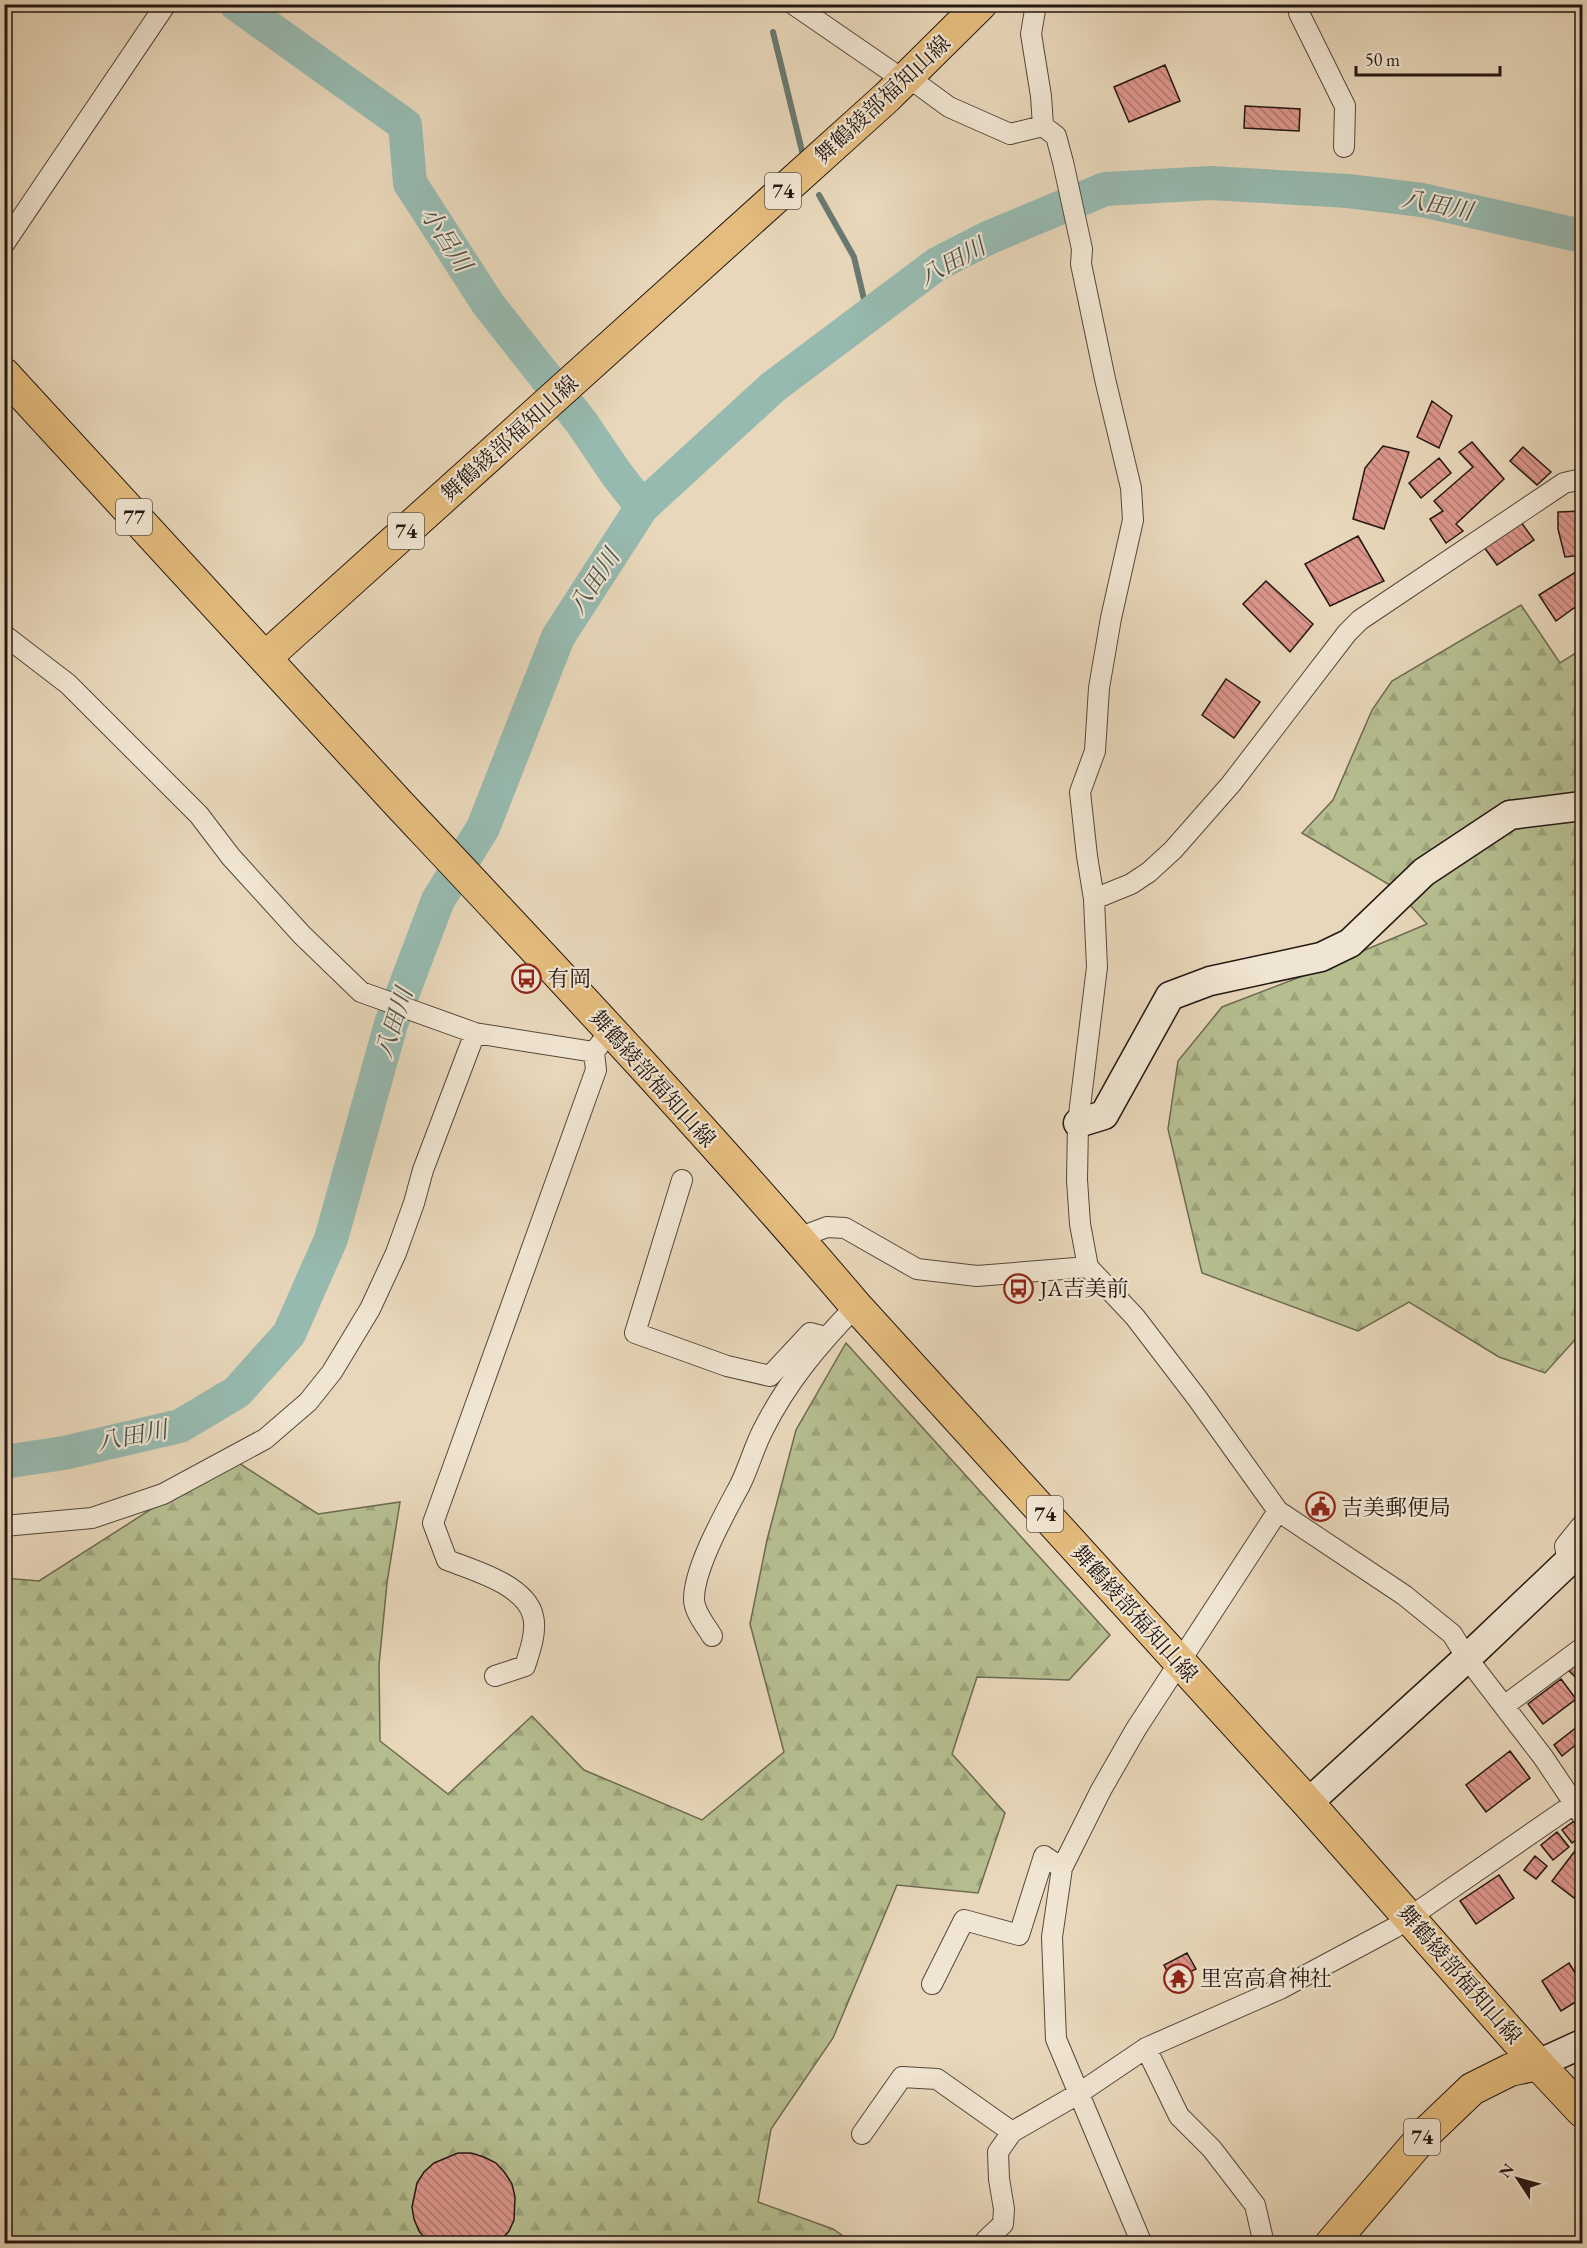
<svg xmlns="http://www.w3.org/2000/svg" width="1587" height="2248" viewBox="0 0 1587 2248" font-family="'EB Garamond','Noto Serif JP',serif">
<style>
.forest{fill:url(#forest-firs);stroke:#6d6a51;stroke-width:1.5}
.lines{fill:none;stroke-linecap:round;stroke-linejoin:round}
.stream{stroke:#697971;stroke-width:6}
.river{stroke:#97bab0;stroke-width:34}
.building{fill:url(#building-back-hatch);stroke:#241712;stroke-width:1.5}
.street-casing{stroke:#55473c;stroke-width:22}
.secondary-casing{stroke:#241712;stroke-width:31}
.primary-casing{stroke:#241712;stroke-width:34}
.street{stroke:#f0e5d2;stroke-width:20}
.secondary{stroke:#f0e5d2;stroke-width:28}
.primary{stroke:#e4bc7d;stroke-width:32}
.labels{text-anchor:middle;stroke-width:4.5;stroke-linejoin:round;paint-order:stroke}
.shield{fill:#f0e5d2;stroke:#61554c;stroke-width:1.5}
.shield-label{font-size:21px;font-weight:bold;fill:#241712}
.street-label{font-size:22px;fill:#241712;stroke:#f0e5d2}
.poi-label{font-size:22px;fill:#241712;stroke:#f0e5d2;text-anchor:start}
.water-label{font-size:24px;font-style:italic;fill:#4c5049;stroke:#f0e5d2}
</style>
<defs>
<pattern id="forest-firs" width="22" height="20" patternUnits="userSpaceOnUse" patternTransform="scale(1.5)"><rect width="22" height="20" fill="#b6be90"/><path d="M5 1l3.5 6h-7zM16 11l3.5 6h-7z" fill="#9ca37b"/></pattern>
<pattern id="building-back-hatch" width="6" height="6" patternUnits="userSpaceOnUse" patternTransform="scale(1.5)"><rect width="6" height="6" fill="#dc968c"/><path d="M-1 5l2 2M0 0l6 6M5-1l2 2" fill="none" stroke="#b27971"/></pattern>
</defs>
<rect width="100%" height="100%" fill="#e8d7ba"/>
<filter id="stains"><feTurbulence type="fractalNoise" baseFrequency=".00333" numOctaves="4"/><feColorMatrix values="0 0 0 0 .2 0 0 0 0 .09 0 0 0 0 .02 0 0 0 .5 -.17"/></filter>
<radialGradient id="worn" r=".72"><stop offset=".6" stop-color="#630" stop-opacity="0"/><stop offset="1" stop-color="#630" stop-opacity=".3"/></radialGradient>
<path class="forest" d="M 1521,605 L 1560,663 L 1582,649 L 1582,1332 L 1545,1373 L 1499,1357 L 1409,1302 L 1358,1331 L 1202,1273 L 1168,1129 L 1178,1061 L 1222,1007 L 1313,972 L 1427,924 L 1395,888 L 1302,833 L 1333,800 L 1372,710 L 1392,681 Z
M 846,1343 L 1110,1635 L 1069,1680 L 977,1677 L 952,1754 L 1005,1813 L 978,1893 L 897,1885 L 833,2038 L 771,2129 L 758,2202 L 833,2229 L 853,2243 L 5,2243 L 4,1578 L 39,1581 L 231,1458 L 318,1514 L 400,1502 L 387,1583 L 379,1665 L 380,1741 L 448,1794 L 532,1716 L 584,1770 L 702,1820 L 784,1752 L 750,1624 L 767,1540 L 796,1430 Z"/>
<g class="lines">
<path class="stream" d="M 773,32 L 802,151
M 819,195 L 854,257 L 868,316"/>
<path class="river" d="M 236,4 L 405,125 L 410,183 L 488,304 L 582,423 L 615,472 L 642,507
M 4,1462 L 64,1453 L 180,1426 L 237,1392 L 289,1334 L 331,1239 L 391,1024 L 438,900 L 483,828 L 558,637 L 642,507 L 773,387 L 937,264 L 990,237 L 1105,189 L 1211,183 L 1348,191 L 1422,200 L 1582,236"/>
</g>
<path class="building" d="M 1165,65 L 1180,101 L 1129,122 L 1114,87 Z
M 1245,106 L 1300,109 L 1299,131 L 1244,128 Z
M 1432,401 L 1452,416 L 1439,448 L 1417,437 Z
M 1472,442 L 1504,479 L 1456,524 L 1463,531 L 1446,543 L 1430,519 L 1443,511 L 1434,501 L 1473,467 L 1459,452 Z
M 1383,446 L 1409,452 L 1384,529 L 1353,519 L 1365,468 Z
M 1523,447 L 1551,472 L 1537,485 L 1510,461 Z
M 1439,458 L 1451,473 L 1421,498 L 1409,483 Z
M 1582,511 L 1582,555 L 1565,557 L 1558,529 L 1558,512 Z
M 1518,518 L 1534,540 L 1497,565 L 1481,543 Z
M 1358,536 L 1384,581 L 1330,606 L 1305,564 Z
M 1582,568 L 1582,602 L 1556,621 L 1539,595 Z
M 1266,581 L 1313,624 L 1290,652 L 1243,604 Z
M 1226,679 L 1260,702 L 1234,738 L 1202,715 Z
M 1580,1658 L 1582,1660 L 1582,1683 L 1569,1671 Z
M 1561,1679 L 1576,1699 L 1543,1724 L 1528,1704 Z
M 1582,1723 L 1582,1740 L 1562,1756 L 1554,1745 Z
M 1510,1751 L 1530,1778 L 1486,1812 L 1466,1785 Z
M 1574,1821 L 1582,1835 L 1572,1843 L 1562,1830 Z
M 1557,1832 L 1569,1847 L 1553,1860 L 1541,1845 Z
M 1581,1843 L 1582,1887 L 1574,1898 L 1552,1881 Z
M 1535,1856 L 1547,1866 L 1536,1879 L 1524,1870 Z
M 1499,1875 L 1514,1898 L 1476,1924 L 1460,1901 Z
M 1187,1953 L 1196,1969 L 1172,1981 L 1164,1965 Z
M 1569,1963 L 1582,1984 L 1582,1998 L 1561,2011 L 1542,1981 Z
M 458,2153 L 471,2153 L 484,2157 L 496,2163 L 505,2173 L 512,2184 L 515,2197 L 514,2220 L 509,2231 L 498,2244 L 430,2244 L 419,2231 L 414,2219 L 412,2207 L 417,2183 L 424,2172 L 434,2163 Z"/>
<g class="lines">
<defs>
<path id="street" d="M 793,4 L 905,81 L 919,85 L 949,107 L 1010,134 L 1043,126 L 1056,136 L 1063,162 L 1082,249 L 1081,264 L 1105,379 L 1131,488 L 1133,520 L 1111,618 L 1099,688 L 1095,751 L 1080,792 L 1087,856 L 1094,899 L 1097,967 L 1078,1123 L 1077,1180 L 1080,1224 L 1088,1267 L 1135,1317 L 1197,1398 L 1278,1511 L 1404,1595 L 1452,1634 L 1467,1658 L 1543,1757 L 1582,1815
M 1036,4 L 1031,34 L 1041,96 L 1043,126
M 1299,13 L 1345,106 L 1344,147
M 4,244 L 166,4
M 4,635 L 68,684 L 199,815 L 231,857 L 302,935 L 361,992 L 475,1033 L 594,1052 L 611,1030
M 1094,899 L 1131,884 L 1149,872 L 1173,850 L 1231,784 L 1347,633 L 1360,620 L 1564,483 L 1582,479
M 682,1180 L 635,1333 L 727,1366 L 770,1376 L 810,1333 L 825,1337
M 801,1241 L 811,1233 L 827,1227 L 845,1228 L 917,1269 L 977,1276 L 1088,1267
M 4,1526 L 92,1518 L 163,1494 L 265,1439 L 308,1402 L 332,1372 L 370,1309 L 396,1253 L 414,1203 L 423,1170 L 475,1033
M 1568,1562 L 1565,1546 L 1582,1525
M 712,1636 C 706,1626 694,1612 694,1599 C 694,1568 725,1513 740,1485 C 749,1467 754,1447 763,1430 C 787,1382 819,1344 856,1306
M 495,1676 L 525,1666 C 530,1651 537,1631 533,1616 C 526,1585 473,1570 447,1560 L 433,1523 L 596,1070 L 594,1052
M 1504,1706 L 1582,1648
M 932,1984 L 964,1920 L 1019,1935 L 1044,1856 L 1062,1868
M 1146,2048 L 1179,2116 L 1212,2149 L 1255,2205 L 1264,2244
M 862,2134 L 902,2077 L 937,2079 L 1012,2132
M 986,2240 L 1003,2224 L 1004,2209 L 999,2179 L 998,2152 L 1012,2132 L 1078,2094 L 1146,2048 L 1280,1989 L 1394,1928 L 1574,1804
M 1142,2244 L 1056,2039 L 1052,1937 L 1062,1868 L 1101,1790 L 1136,1729 L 1278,1511"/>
<path id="secondary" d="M 1078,1123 L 1104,1115 L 1170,996 L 1210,981 L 1321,957 L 1350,943 L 1424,872 L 1510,815 L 1582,806
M 1308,1803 L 1467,1658 L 1568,1562 L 1582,1559
M 1538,2064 L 1582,2044"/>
<path id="primary" d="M 4,374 C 135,518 267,661 399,804 C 554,969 709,1133 856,1306 L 1308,1803 L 1538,2064 L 1582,2111
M 265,658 L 887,97 L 981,4
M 1331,2244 L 1426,2133 L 1472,2089 L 1510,2070 L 1538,2064"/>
</defs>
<use href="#street" class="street-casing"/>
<use href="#secondary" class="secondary-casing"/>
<use href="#primary" class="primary-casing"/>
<use href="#street" class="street"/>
<use href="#secondary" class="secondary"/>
<use href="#primary" class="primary"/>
</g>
<defs>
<symbol id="bus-ring" viewBox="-11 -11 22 22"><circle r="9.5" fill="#f0e5d2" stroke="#8f2418" stroke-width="1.5"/><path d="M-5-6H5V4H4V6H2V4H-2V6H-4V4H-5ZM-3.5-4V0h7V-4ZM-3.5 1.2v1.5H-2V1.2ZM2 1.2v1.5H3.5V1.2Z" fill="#8f2418"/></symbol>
<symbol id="civic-ring" viewBox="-11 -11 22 22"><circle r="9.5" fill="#f0e5d2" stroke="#8f2418" stroke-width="1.5"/><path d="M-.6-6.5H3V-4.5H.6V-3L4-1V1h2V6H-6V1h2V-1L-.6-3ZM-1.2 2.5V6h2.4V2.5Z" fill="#8f2418"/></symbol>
<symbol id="temple-ring" viewBox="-11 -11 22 22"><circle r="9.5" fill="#f0e5d2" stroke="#8f2418" stroke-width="1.5"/><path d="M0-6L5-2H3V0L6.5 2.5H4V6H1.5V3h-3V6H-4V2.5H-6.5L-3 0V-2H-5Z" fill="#8f2418"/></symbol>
</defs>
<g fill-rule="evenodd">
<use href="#bus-ring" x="510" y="962" width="33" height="33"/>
<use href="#bus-ring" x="1002" y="1272" width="33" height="33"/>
<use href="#civic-ring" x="1304" y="1490" width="33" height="33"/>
<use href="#temple-ring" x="1162" y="1962" width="33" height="33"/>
</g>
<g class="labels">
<g class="shield">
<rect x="765" y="173" width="36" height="36" rx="4.5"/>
<rect x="116" y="499" width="36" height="36" rx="4.5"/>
<rect x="388" y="513" width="36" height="36" rx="4.5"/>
<rect x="1027" y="1496" width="36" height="36" rx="4.5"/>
<rect x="1404" y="2119" width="36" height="36" rx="4.5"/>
</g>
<g class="shield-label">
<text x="783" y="198">74</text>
<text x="134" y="524">77</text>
<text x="406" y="538">74</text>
<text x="1045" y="1521">74</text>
<text x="1422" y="2144">74</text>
</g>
<g class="street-label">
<text transform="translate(882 99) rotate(-43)" y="8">舞鶴綾部福知山線</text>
<text transform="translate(509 438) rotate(-42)" y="8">舞鶴綾部福知山線</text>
<text transform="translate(653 1078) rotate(48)" y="8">舞鶴綾部福知山線</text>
<text transform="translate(1135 1613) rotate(48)" y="8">舞鶴綾部福知山線</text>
<text transform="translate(1460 1974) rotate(49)" y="8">舞鶴綾部福知山線</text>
</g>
<g class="poi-label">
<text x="547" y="986">有岡</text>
<text x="1040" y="1296">JA吉美前</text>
<text x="1341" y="1515">吉美郵便局</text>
<text x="1200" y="1986">里宮高倉神社</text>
</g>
<g class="water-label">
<text transform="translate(1437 205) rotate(11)" y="8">八田川</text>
<text transform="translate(446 239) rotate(57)" y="8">小呂川</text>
<text transform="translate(952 262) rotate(-29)" y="8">八田川</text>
<text transform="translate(594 582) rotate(-57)" y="8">八田川</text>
<text transform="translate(394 1023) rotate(-72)" y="8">八田川</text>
<text transform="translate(132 1436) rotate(-11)" y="8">八田川</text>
</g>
</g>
<rect width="1587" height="2248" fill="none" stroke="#e8d7ba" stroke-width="24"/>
<rect x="6" y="6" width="1575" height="2236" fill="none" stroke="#241712" stroke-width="3"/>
<rect x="12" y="12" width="1563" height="2224" fill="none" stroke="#241712" stroke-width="1.5"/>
<g transform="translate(1518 2179) rotate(306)" stroke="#f0e5d2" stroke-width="4.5" paint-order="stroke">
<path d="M0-4.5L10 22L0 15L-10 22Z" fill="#241712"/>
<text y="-9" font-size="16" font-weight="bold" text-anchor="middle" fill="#241712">N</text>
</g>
<path d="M1356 66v9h144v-9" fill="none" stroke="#241712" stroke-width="3"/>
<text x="1365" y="66" font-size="18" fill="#241712" stroke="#f0e5d2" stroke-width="4.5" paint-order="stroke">50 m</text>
<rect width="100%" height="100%" filter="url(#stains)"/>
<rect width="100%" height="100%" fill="url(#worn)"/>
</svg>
